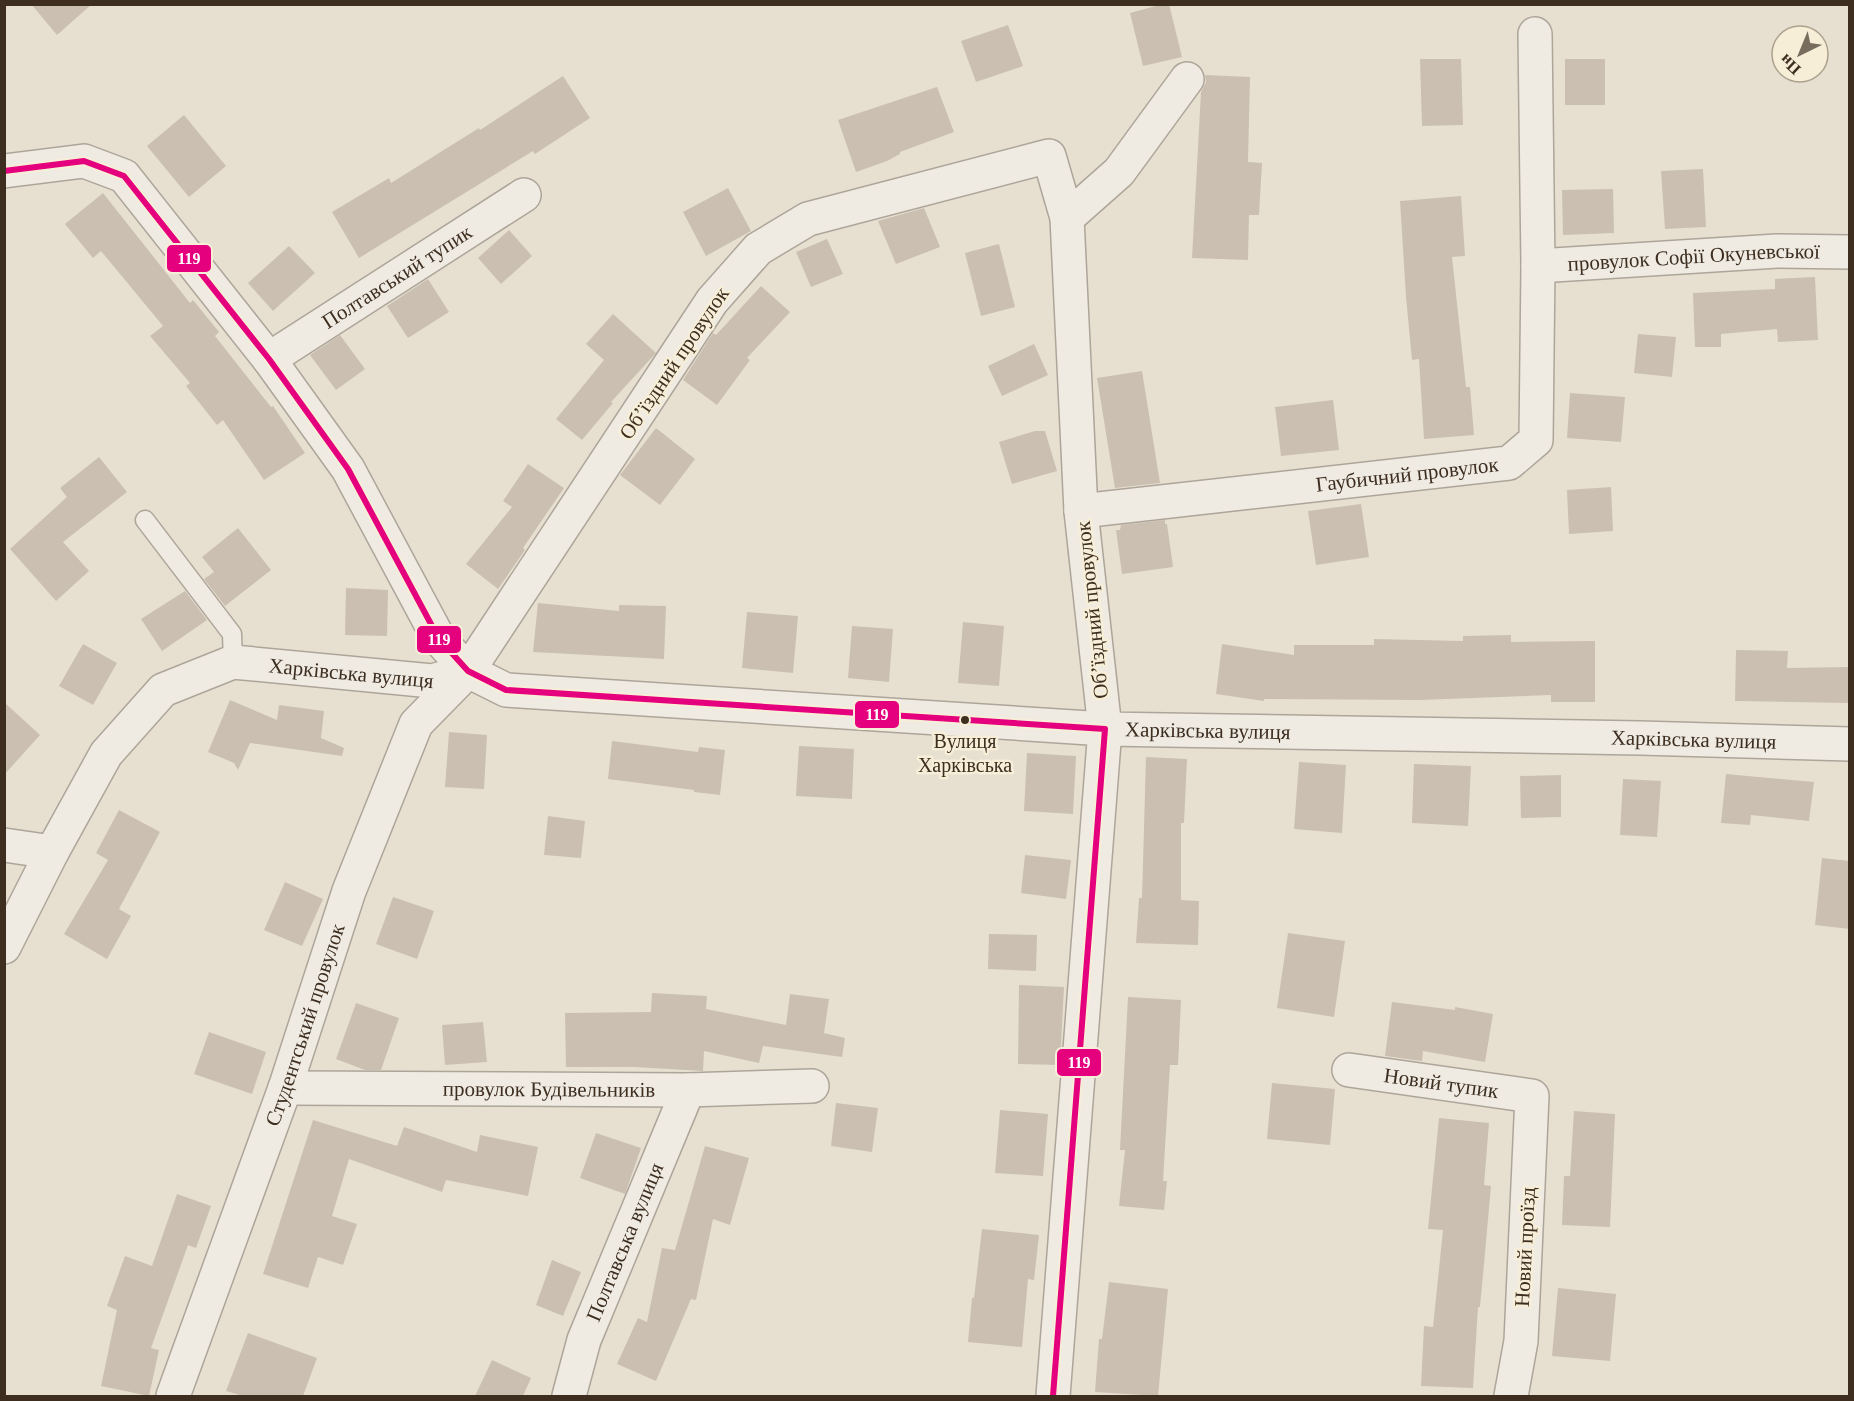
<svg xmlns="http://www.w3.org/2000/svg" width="1854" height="1401" viewBox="0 0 1854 1401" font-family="Georgia,serif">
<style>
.building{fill:#cbbfb2}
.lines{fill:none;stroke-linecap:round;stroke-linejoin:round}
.service-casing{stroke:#ada599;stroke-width:21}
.minor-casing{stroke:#ada599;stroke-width:36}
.tertiary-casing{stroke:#ada599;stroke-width:36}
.service{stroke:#efebe3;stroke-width:18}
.minor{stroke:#efebe3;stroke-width:33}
.tertiary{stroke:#efebe3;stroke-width:33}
.bus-1-casing{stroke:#f7eed8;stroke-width:10}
.bus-1{stroke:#e5007d;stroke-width:6}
.bus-dot{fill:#3d2e20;stroke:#f7eed8;stroke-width:2}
.labels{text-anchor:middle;stroke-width:5;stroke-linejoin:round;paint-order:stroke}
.bus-label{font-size:20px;fill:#3d2e20;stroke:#f7eed8}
.street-label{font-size:21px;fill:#3d2e20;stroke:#f7eed8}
.line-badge{stroke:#f7eed8;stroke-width:2}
.badge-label{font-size:16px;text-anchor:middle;font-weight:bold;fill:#fff}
</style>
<rect width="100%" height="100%" fill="#e7e0d1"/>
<path class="building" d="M 31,4 L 92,4 L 57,35 Z
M 1163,4 L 1169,4 L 1182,57 L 1143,66 L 1130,13 Z
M 1008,25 L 1023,66 L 976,82 L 961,41 Z
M 1420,59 L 1461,59 L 1463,125 L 1422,126 Z
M 1565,59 L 1605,59 L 1605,105 L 1565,105 Z
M 1205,75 L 1250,77 L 1248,162 L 1262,163 L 1259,215 L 1249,215 L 1248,260 L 1192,258 L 1201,92 L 1206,82 Z
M 563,76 L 590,118 L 535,154 L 533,151 L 359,258 L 332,212 L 389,178 L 391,183 L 479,128 L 480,130 Z
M 937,87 L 954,132 L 900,152 L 900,154 L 887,161 L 856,172 L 838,120 Z
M 184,115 L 226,166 L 189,197 L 147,146 Z
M 1703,169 L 1706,227 L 1665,229 L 1661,171 Z
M 728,188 L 751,231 L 706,256 L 683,212 Z
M 1613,189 L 1614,233 L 1563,235 L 1562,190 Z
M 103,193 L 190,303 L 193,300 L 219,332 L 215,336 L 271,407 L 273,406 L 305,453 L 264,480 L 223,420 L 217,425 L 186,386 L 190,383 L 150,336 L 163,326 L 101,251 L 93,258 L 65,224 Z
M 1461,196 L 1465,256 L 1452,257 L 1466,387 L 1470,387 L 1474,435 L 1424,439 L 1419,359 L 1412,360 L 1406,297 L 1400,201 Z
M 924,208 L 940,247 L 896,264 L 878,221 Z
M 509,230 L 532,256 L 501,284 L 478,258 Z
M 827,239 L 843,274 L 811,287 L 796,252 Z
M 999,244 L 1015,307 L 981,316 L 965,253 Z
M 289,246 L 315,273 L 273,311 L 248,283 Z
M 1815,277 L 1818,340 L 1778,342 L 1777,329 L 1721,334 L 1721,347 L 1695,347 L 1693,293 L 1775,289 L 1775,279 Z
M 428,279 L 449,312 L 408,338 L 387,306 Z
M 761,286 L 790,312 L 747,358 L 750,360 L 717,405 L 683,380 L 713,333 L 716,335 Z
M 613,314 L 656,353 L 611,402 L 613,403 L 582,440 L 556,419 L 604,360 L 586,344 Z
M 1638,334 L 1676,337 L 1672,377 L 1634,373 Z
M 340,335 L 365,369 L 336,390 L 310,355 Z
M 1034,344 L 1048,375 L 1002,396 L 988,366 Z
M 1142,371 L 1160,483 L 1115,488 L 1097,378 Z
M 1570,393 L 1625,397 L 1621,442 L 1567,438 Z
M 1333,400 L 1339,450 L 1281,456 L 1275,407 Z
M 656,428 L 695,459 L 660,505 L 620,475 Z
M 1035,431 L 1045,431 L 1057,471 L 1012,484 L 999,442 Z
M 99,457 L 127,492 L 63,542 L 89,571 L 56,601 L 10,549 L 67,497 L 60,488 Z
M 528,464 L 564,488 L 523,548 L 525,550 L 498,589 L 466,564 L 512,507 L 503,501 Z
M 1611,487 L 1613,531 L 1569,534 L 1567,490 Z
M 1361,504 L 1369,557 L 1316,565 L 1308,511 Z
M 1165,520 L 1165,524 L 1167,524 L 1173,567 L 1122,574 L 1116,530 L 1120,530 L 1121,525 Z
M 238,528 L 271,570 L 225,606 L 204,579 L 214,572 L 202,557 Z
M 346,588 L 388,590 L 387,636 L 345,635 Z
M 185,591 L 207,620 L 162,651 L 141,619 Z
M 538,603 L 619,611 L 619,605 L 666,606 L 664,659 L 533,652 Z
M 747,612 L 798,616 L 793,673 L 742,668 Z
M 963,622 L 1004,626 L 999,686 L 958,683 Z
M 852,626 L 893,629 L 889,682 L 848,678 Z
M 1511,635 L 1511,642 L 1595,641 L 1595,702 L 1551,702 L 1551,695 L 1420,700 L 1264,699 L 1264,701 L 1216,694 L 1222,644 L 1294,655 L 1294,645 L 1374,645 L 1374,639 L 1463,641 L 1463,636 Z
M 83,644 L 117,663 L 93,705 L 59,686 Z
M 1736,650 L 1788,651 L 1787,668 L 1850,667 L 1850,703 L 1735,701 Z
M 230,700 L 277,720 L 279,705 L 324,711 L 321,738 L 344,748 L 342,756 L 250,743 L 238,770 L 234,763 L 208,752 Z
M 4,702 L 40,735 L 4,775 Z
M 449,732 L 487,735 L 484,789 L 445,787 Z
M 612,741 L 698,752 L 699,747 L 725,750 L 720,795 L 694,792 L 694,790 L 608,779 Z
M 799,746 L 854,749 L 852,799 L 796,796 Z
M 1027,753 L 1076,756 L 1073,814 L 1024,811 Z
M 1146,757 L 1187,759 L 1184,823 L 1181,823 L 1181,900 L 1199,901 L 1198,945 L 1136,943 L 1139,898 L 1142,898 Z
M 1299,762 L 1346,765 L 1342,833 L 1294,829 Z
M 1414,764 L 1471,766 L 1468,826 L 1412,823 Z
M 1726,774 L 1814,782 L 1809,821 L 1751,815 L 1750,825 L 1721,823 Z
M 1561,775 L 1561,817 L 1521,818 L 1520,776 Z
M 1623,779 L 1661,781 L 1657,837 L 1620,835 Z
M 119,810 L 160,832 L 119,909 L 131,916 L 107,959 L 64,934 L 108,860 L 96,853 Z
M 548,816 L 585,821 L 581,858 L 544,855 Z
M 1025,855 L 1071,860 L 1066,899 L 1021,893 Z
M 1822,858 L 1850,861 L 1850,929 L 1815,925 Z
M 285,882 L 323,899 L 302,946 L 264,930 Z
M 393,897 L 434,911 L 417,959 L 376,944 Z
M 1288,933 L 1345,941 L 1334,1017 L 1277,1008 Z
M 989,934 L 1037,935 L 1036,971 L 988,969 Z
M 1019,985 L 1064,987 L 1060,1065 L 1018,1064 Z
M 652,993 L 707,996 L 706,1009 L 786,1025 L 790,994 L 829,999 L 824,1033 L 845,1038 L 842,1057 L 763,1046 L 759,1063 L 704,1051 L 703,1071 L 634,1067 L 566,1067 L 565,1013 L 651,1012 Z
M 1128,997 L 1181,1000 L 1178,1065 L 1170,1065 L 1163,1181 L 1167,1181 L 1164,1210 L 1119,1206 L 1125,1150 L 1120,1150 Z
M 1392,1002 L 1455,1010 L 1455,1007 L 1493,1014 L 1485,1062 L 1423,1051 L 1422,1061 L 1385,1056 Z
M 356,1003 L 399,1018 L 381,1070 L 365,1070 L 336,1059 Z
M 483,1022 L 487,1062 L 445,1065 L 442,1025 Z
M 209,1032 L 266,1052 L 252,1094 L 194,1074 Z
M 1272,1083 L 1335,1089 L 1330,1145 L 1267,1139 Z
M 836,1103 L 878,1108 L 872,1152 L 831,1146 Z
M 1000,1110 L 1048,1114 L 1043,1176 L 995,1173 Z
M 1574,1111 L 1615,1114 L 1610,1227 L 1562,1225 L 1564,1176 L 1570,1176 Z
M 1439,1118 L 1489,1123 L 1484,1185 L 1491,1186 L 1484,1264 L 1480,1307 L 1478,1307 L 1473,1388 L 1421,1386 L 1424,1326 L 1433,1327 L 1443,1230 L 1428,1229 Z
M 313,1120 L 397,1146 L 404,1127 L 477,1152 L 480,1135 L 538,1147 L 528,1196 L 446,1180 L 442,1192 L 349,1159 L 332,1216 L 357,1224 L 343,1265 L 318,1257 L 308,1288 L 263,1274 Z
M 596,1133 L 641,1148 L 625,1194 L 580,1178 Z
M 705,1146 L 749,1158 L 730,1225 L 713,1219 L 696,1300 L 691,1299 L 656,1381 L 617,1364 L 638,1318 L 647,1322 L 662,1248 L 675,1250 Z
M 177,1194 L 211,1206 L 196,1248 L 188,1245 L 151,1348 L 159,1350 L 149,1396 L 101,1386 L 117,1310 L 107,1306 L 125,1256 L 152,1266 Z
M 982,1229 L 1039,1235 L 1034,1280 L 1028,1279 L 1022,1347 L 968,1342 L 972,1298 L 974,1298 Z
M 552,1260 L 581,1272 L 563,1316 L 536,1305 Z
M 1109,1282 L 1168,1289 L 1158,1396 L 1095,1392 L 1099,1339 L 1102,1339 Z
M 1558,1288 L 1616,1294 L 1610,1361 L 1552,1356 Z
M 248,1333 L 317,1358 L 303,1396 L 243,1396 L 226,1391 Z
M 492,1360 L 531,1378 L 523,1396 L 475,1396 Z"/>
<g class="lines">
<defs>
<path id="service" d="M 145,520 L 232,634 L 233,662"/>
<g id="minor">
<path d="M 1067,218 L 1119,172 L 1187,79"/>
<path id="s1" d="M 1538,266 L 1777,251 L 1850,252"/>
<path id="s2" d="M 269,359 L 524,195"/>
<path id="s3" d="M 1081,511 L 1509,463 L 1536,440 L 1538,266 L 1535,34"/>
<path d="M 4,845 L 52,852"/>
<path id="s4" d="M 4,947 L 52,852 L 106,754 L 163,690 L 233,662 L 432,681 L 468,671"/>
<path id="s5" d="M 1349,1070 L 1532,1096 L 1521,1341 L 1511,1396"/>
<path id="s6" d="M 285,1088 L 688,1090 L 812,1086"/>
<path id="s7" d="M 173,1396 L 285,1088 L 349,891 L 416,724 L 468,671 L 712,301 L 758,249 L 808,219 L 1049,156 L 1067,218 L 1081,511 L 1105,729 L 1640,738 L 1850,744"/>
<path id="s8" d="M 569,1396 L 584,1340 L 688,1090"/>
</g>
<path id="tertiary" d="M 4,171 L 84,161 L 124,176 L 269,359 L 348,469 L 439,639 L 468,671 L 506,690 L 1105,729 L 1053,1396"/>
</defs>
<use href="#service" class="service-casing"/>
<use href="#minor" class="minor-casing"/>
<use href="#tertiary" class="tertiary-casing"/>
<use href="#service" class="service"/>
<use href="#minor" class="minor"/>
<use href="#tertiary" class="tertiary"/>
<defs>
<path id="bus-1" d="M 4,171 L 84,161 L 124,176 L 269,359 L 348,469 L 439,639 L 468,671 L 506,690 L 1105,729
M 1053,1396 L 1105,729"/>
</defs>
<use href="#bus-1" class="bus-1-casing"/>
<use href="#bus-1" class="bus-1"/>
</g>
<circle class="bus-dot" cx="965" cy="720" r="5"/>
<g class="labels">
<g class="bus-label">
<text x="965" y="748">Вулиця<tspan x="965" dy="24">Харківська</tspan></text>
</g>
<g class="street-label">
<text dy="7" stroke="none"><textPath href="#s1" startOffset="156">провулок Софії Окуневської</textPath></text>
<text dy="7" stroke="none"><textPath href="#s2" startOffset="152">Полтавський тупик</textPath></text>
<text transform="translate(674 363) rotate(-56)" y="7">Обʼїздний провулок</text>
<text dy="7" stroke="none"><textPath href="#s3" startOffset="328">Гаубичний провулок</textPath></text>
<text transform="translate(1092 610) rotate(-96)" y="7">Обʼїздний провулок</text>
<text dy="7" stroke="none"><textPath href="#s4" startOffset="498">Харківська вулиця</textPath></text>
<text dy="7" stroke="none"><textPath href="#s7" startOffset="2289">Харківська вулиця</textPath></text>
<text dy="7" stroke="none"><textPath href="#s7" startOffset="2775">Харківська вулиця</textPath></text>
<text dy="7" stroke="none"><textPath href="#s7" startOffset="394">Студентський провулок</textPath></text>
<text dy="7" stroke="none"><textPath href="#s5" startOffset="93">Новий тупик</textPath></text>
<text dy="7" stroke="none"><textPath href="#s6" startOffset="264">провулок Будівельників</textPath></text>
<text dy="7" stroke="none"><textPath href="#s8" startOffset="164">Полтавська вулиця</textPath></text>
<text transform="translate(1525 1247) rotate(-87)" y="7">Новий проїзд</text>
</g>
</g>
<g class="line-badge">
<rect x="166" y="244" width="46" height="29" rx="6" fill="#e5007d"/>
<rect x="416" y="625" width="46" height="29" rx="6" fill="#e5007d"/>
<rect x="854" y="700" width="46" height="29" rx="6" fill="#e5007d"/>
<rect x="1056" y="1048" width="46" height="29" rx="6" fill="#e5007d"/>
</g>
<g class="badge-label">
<text x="189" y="264">119</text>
<text x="439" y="645">119</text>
<text x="877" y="720">119</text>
<text x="1079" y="1068">119</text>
</g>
<rect width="1854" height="1401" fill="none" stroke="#3d2e20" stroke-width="12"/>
<g transform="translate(1800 54) rotate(223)"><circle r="28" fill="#f7eed8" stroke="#ada18e" stroke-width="1.5"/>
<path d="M0-4.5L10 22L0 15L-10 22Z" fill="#786c5e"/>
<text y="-9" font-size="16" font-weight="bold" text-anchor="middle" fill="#3d2e20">Пн</text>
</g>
</svg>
